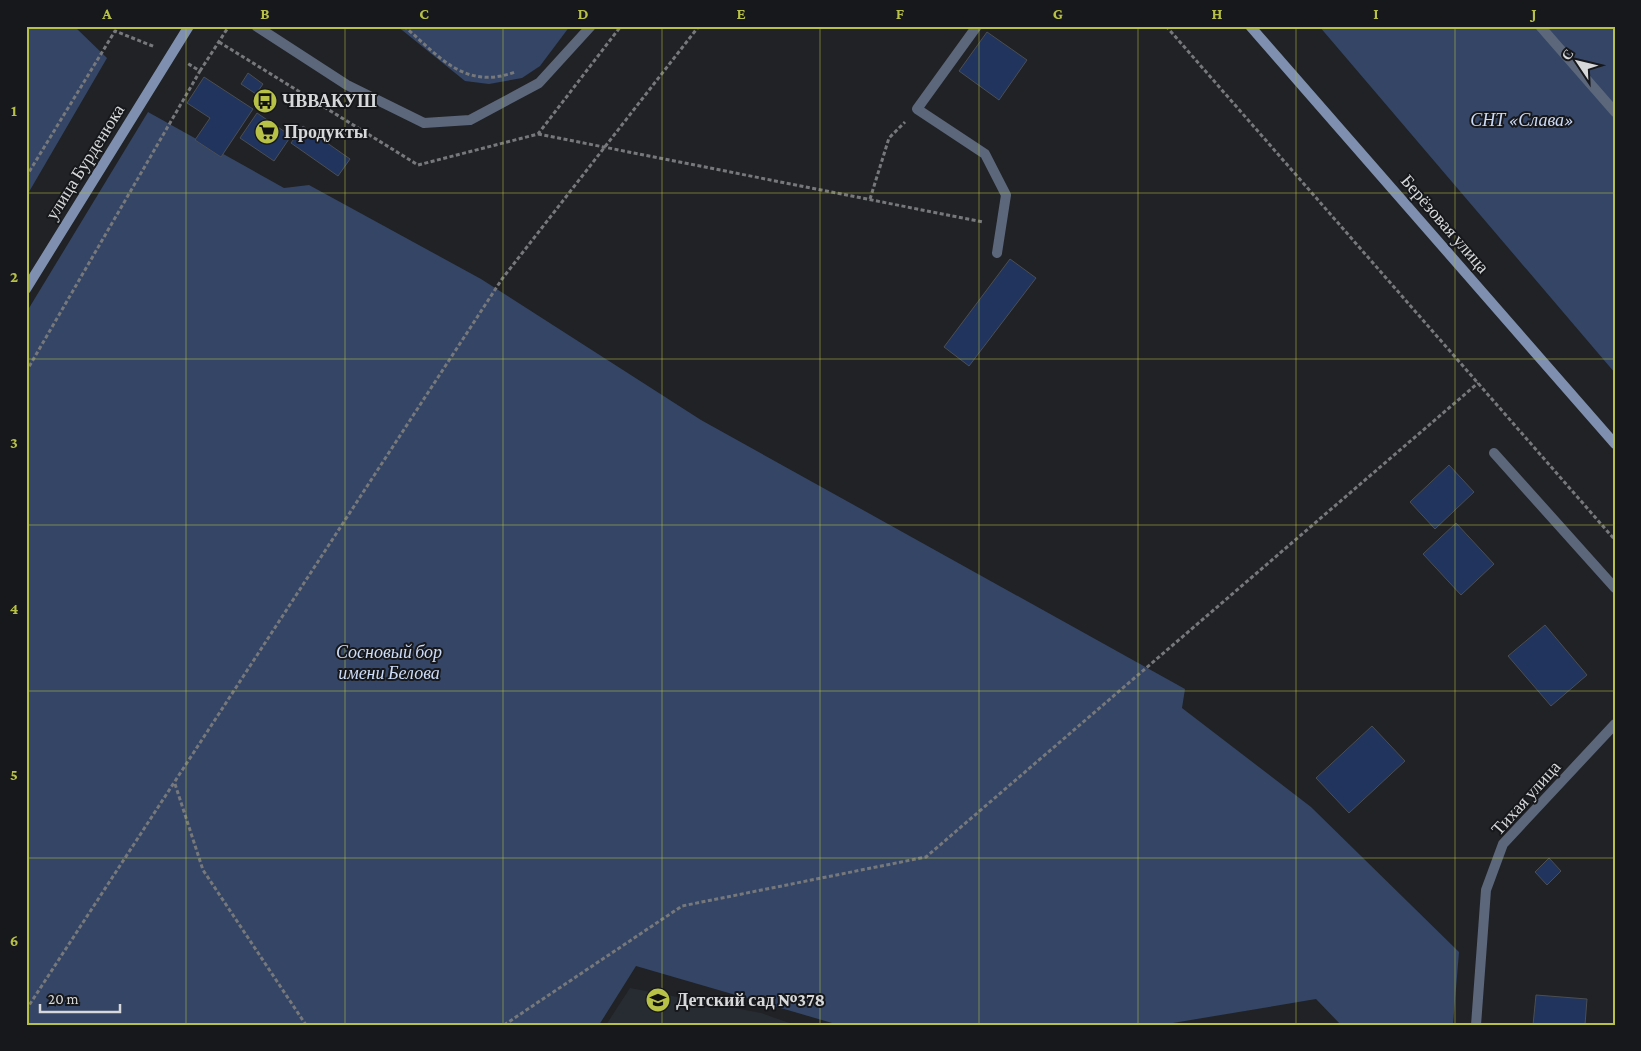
<svg xmlns="http://www.w3.org/2000/svg" width="1641" height="1051" viewBox="0 0 1641 1051" font-family="'Crimson Pro',serif">
<style>
.built{fill:#272c33}
.green{fill:#344565}
.building{fill:#20345d;stroke:#4c4e52}
.lines{fill:none;stroke-linecap:round;stroke-linejoin:round}
.path{stroke:#76787b;stroke-width:3;stroke-dasharray:4 2.5;stroke-linecap:butt}
.lane{stroke:#5c677b;stroke-width:10}
.street{stroke:#5c677b;stroke-width:10}
.secondary{stroke:#7e8faf;stroke-width:10}
.grid{fill:none;stroke:#b8c147;stroke-width:1;stroke-opacity:0.55}
.labels{text-anchor:middle;stroke-width:4;stroke-linejoin:round;paint-order:stroke}
.poi-label{font-size:18px;font-weight:bold;fill:#d6d8da;stroke:#17181b;text-anchor:start}
.park-label{font-size:18px;font-style:italic;fill:#ccdbf8;stroke:#17181b}
.street-label{font-size:18px;fill:#d6d8da;stroke:#17181b}
.neatline{fill:none;stroke:#b8c147;stroke-width:2}
.grid-label{font-size:16px;text-anchor:middle;font-weight:bold;fill:#b8c147}
</style>
<rect width="100%" height="100%" fill="#202225"/>
<path class="built" d="M 630,988 L 761,1013 L 795,1025 L 606,1025 Z"/>
<path class="green" d="M 26,26 L 74,26 L 107,58 L 26,197 Z
M 397,26 L 570,26 L 540,66 L 522,78 L 489,84 L 465,81 Z
M 1319,26 L 1615,26 L 1615,373 Z
M 148,112 L 284,188 L 309,185 L 481,279 L 701,420 L 1185,689 L 1182,708 L 1311,807 L 1459,952 L 1453,1025 L 1341,1025 L 1316,999 L 1161,1025 L 839,1025 L 636,966 L 599,1025 L 30,1025 L 26,1023 L 26,313 Z"/>
<path class="building" d="M 987,32 L 1027,60 L 999,100 L 959,71 Z
M 248,73 L 263,84 L 256,94 L 241,84 Z
M 204,77 L 253,109 L 221,157 L 195,140 L 210,118 L 187,103 Z
M 257,113 L 291,136 L 274,161 L 240,138 Z
M 303,126 L 350,159 L 338,176 L 291,143 Z
M 1010,259 L 1036,278 L 969,366 L 944,347 Z
M 1449,465 L 1474,492 L 1435,529 L 1410,502 Z
M 1456,523 L 1494,564 L 1461,595 L 1423,554 Z
M 1545,625 L 1587,675 L 1551,706 L 1508,656 Z
M 1372,726 L 1405,761 L 1349,813 L 1316,778 Z
M 1549,858 L 1561,871 L 1547,885 L 1535,872 Z
M 1536,995 L 1587,999 L 1585,1025 L 1533,1025 Z"/>
<g class="lines">
<path class="path" d="M 404,26 C 438,55 464,91 515,72
M 1166,26 L 1615,540
M 219,42 L 418,165 L 538,134 L 621,26
M 200,71 L 229,26
M 538,134 L 983,222
M 26,177 L 115,31 L 155,47
M 870,199 L 889,138 L 905,122
M 26,372 L 200,71 L 187,63
M 175,784 L 203,870 L 306,1025
M 26,1010 L 502,279 L 699,26
M 504,1025 L 682,906 L 926,857 L 1478,383"/>
<path class="lane" d="M 977,26 L 917,109 L 985,154 L 1006,195 L 997,253
M 1540,26 L 1615,112
M 1494,453 L 1615,588"/>
<path class="street" d="M 256,26 L 347,85 L 424,123 L 470,120 L 539,83 L 591,26
M 1476,1025 L 1486,890 L 1503,844 L 1615,724"/>
<path class="secondary" d="M 1250,26 L 1615,444
M 26,289 L 189,26"/>
</g>
<path class="grid" d="M 186,26 L 186,1025M 345,26 L 345,1025M 503,26 L 503,1025M 662,26 L 662,1025M 820,26 L 820,1025M 979,26 L 979,1025M 1138,26 L 1138,1025M 1296,26 L 1296,1025M 1455,26 L 1455,1025M 26,193 L 1615,193M 26,359 L 1615,359M 26,525 L 1615,525M 26,691 L 1615,691M 26,858 L 1615,858"/>
<defs>
<symbol id="bus-disc" viewBox="-11 -11 22 22"><circle r="9.5" fill="#b8c147" stroke="#17181b"/><path d="M-5-6H5V4H4V6H2V4H-2V6H-4V4H-5ZM-3.5-4V0h7V-4ZM-3.5 1.2v1.5H-2V1.2ZM2 1.2v1.5H3.5V1.2Z" fill="#111"/></symbol>
<symbol id="supermarket-disc" viewBox="-11 -11 22 22"><circle r="9.5" fill="#b8c147" stroke="#17181b"/><path d="M-6-5.5h2.5l.6 2H6L4.5 2H-2.5L-4.4-4H-6ZM-1.5 3.2a1.3 1.3 0 1 0 .1 0ZM3 3.2a1.3 1.3 0 1 0 .1 0Z" fill="#111"/></symbol>
<symbol id="school-disc" viewBox="-11 -11 22 22"><circle r="9.5" fill="#b8c147" stroke="#17181b"/><path d="M0-5L7-2L0 1L-7-2ZM-4 1L0 2.5L4 1V4Q0 6-4 4Z" fill="#111"/></symbol>
</defs>
<g fill-rule="evenodd">
<use href="#bus-disc" x="251" y="87" width="28" height="28"/>
<use href="#supermarket-disc" x="253" y="118" width="28" height="28"/>
<use href="#school-disc" x="644" y="986" width="28" height="28"/>
</g>
<g class="labels">
<g class="poi-label">
<text x="282" y="107">ЧВВАКУШ</text>
<text x="284" y="138">Продукты</text>
<text x="676" y="1006">Детский сад №378</text>
</g>
<g class="park-label">
<text x="1522" y="126">СНТ «Слава»</text>
<text x="389" y="658">Сосновый бор<tspan x="389" dy="21">имени Белова</tspan></text>
</g>
<g class="street-label">
<text transform="translate(85 162) rotate(-58)" y="6">улица Бурденюка</text>
<text transform="translate(1445 224) rotate(49)" y="6">Берёзовая улица</text>
<text transform="translate(1526 798) rotate(-48)" y="6">Тихая улица</text>
</g>
</g>
<rect width="1641" height="1051" fill="none" stroke="#17181b" stroke-width="55"/>
<g transform="translate(1578 62) rotate(305)" stroke="#17181b" stroke-width="4" paint-order="stroke">
<path d="M0-4L9 19L0 12L-9 19Z" fill="#d6d8da"/>
<text y="-8" font-size="14" font-weight="bold" text-anchor="middle" fill="#d6d8da">С</text>
</g>
<path d="M40 1004v8h80v-8" fill="none" stroke="#d6d8da" stroke-width="2.5"/>
<text x="48" y="1004" font-size="15" fill="#d6d8da" stroke="#17181b" stroke-width="4" paint-order="stroke">20 m</text>
<rect x="28" y="28" width="1586" height="996" class="neatline"/>
<g class="grid-label">
<text x="107" y="19">A</text>
<text x="265" y="19">B</text>
<text x="424" y="19">C</text>
<text x="583" y="19">D</text>
<text x="741" y="19">E</text>
<text x="900" y="19">F</text>
<text x="1058" y="19">G</text>
<text x="1217" y="19">H</text>
<text x="1376" y="19">I</text>
<text x="1534" y="19">J</text>
<text x="14" y="116">1</text>
<text x="14" y="282">2</text>
<text x="14" y="448">3</text>
<text x="14" y="614">4</text>
<text x="14" y="780">5</text>
<text x="14" y="946">6</text>
</g>
</svg>
